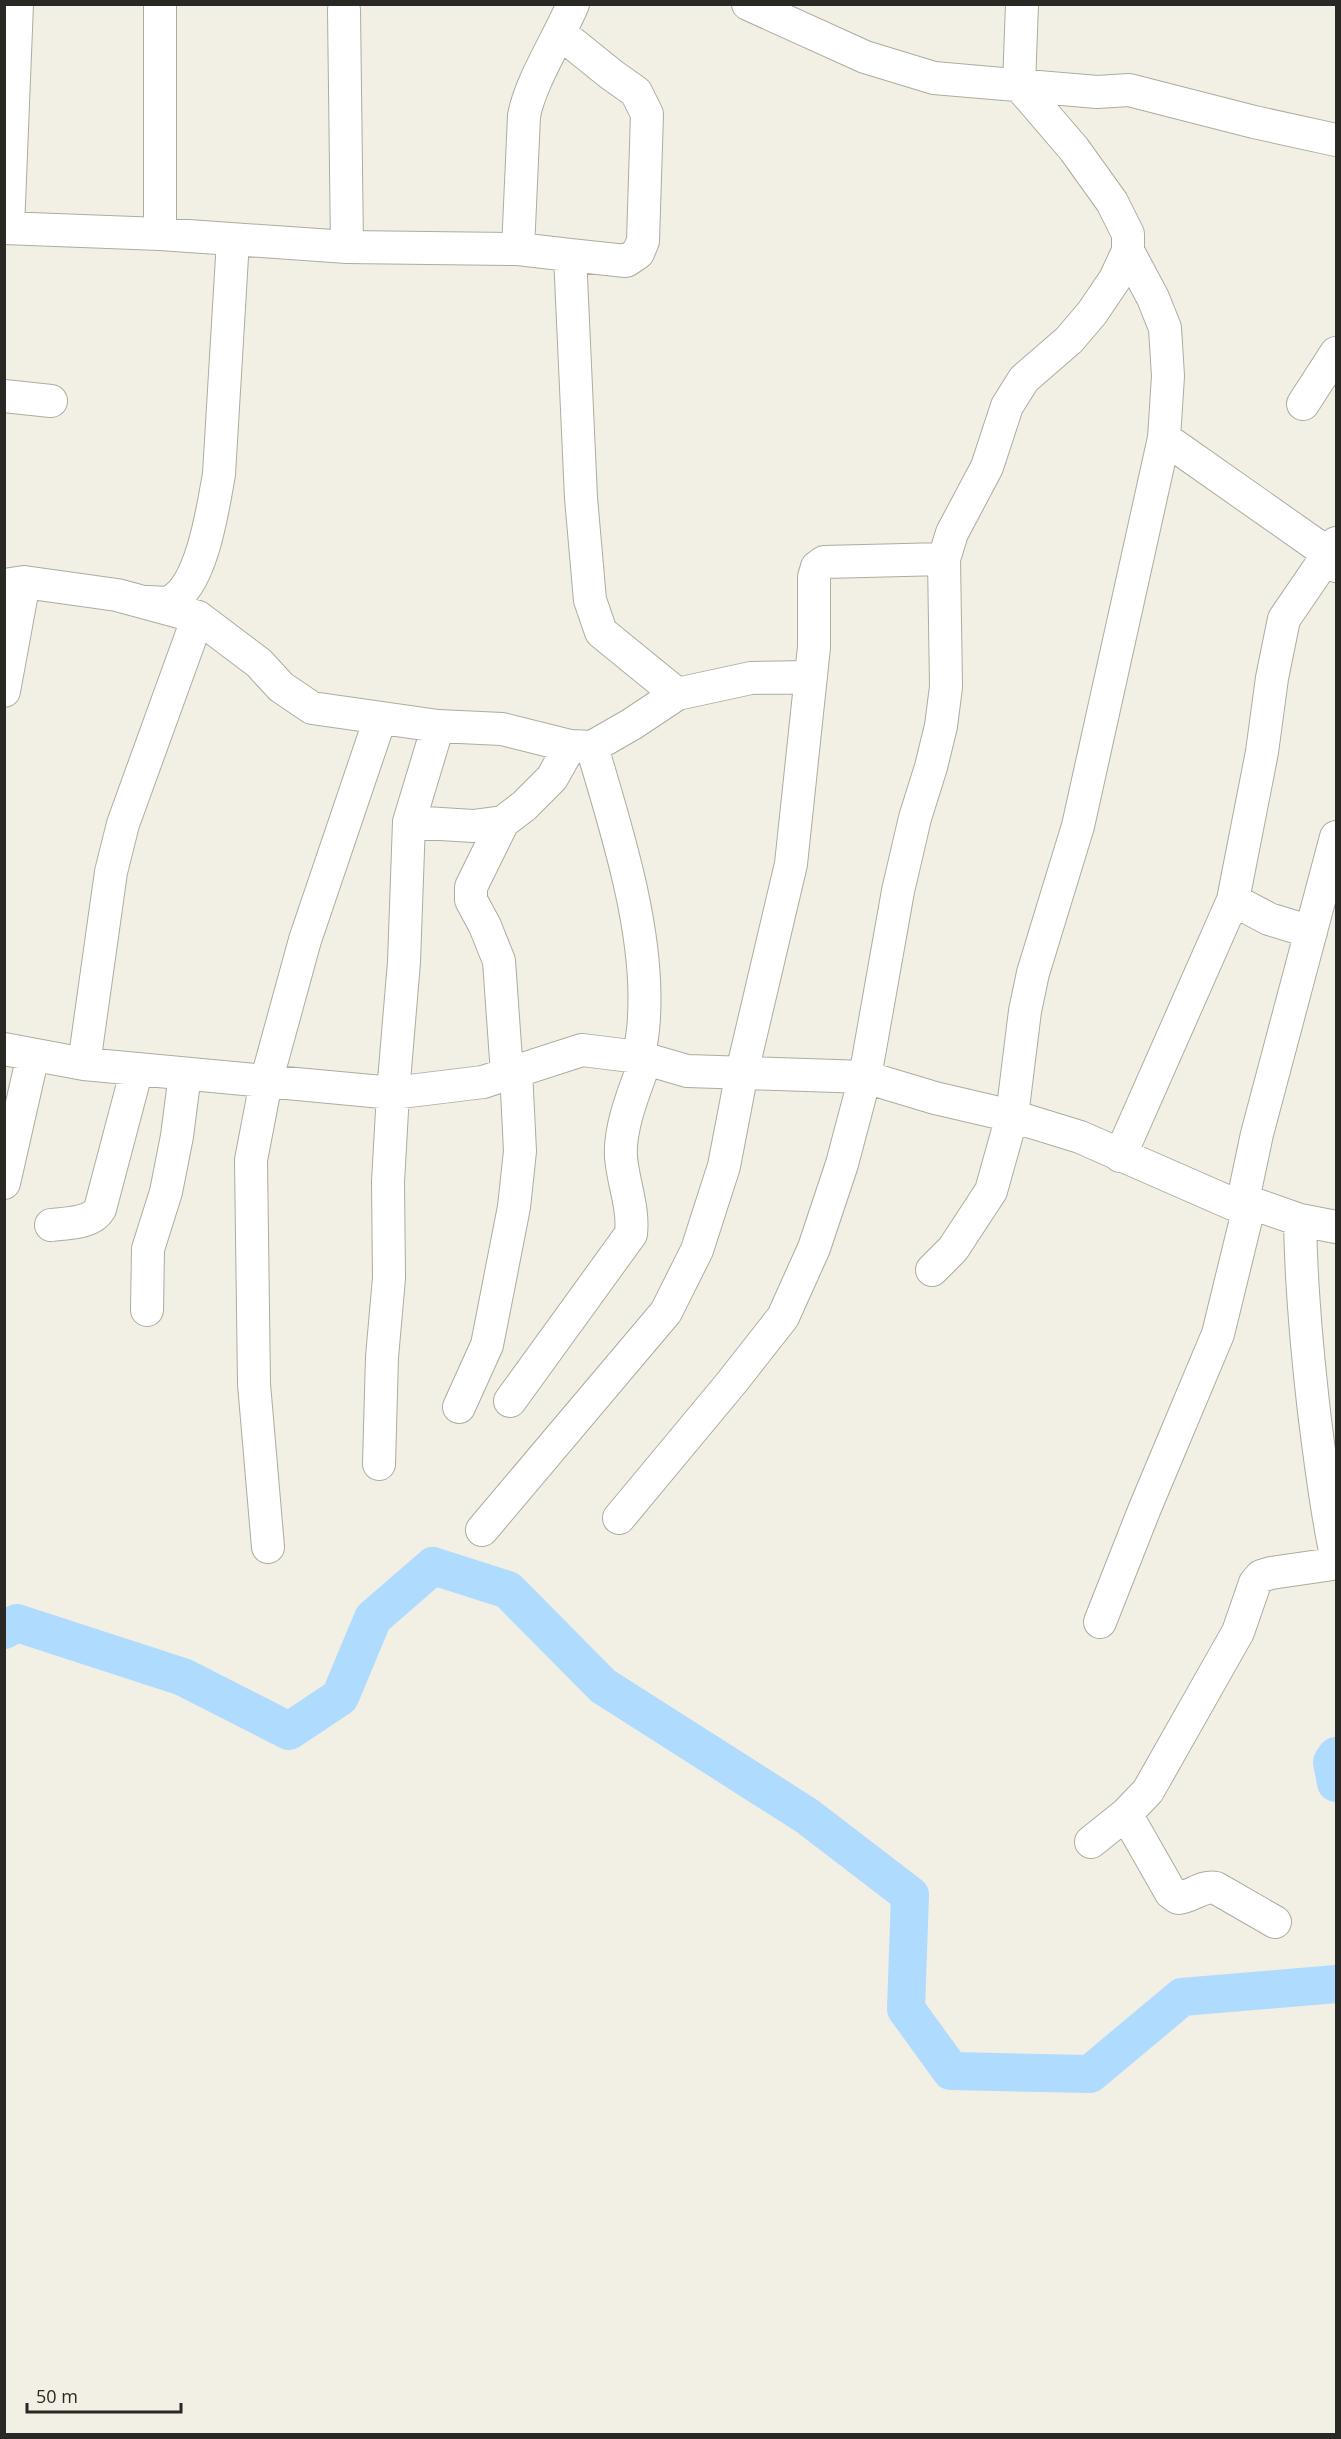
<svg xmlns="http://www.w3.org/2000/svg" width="1341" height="2439" viewBox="0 0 1341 2439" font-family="'Open Sans',sans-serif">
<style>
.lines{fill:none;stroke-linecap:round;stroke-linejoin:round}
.river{stroke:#afdbfe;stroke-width:38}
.minor-casing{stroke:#aeaba1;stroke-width:34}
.minor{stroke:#fff;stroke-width:32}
</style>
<rect width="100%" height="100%" fill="#f2efe5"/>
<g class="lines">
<path class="river" d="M 4,1630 L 17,1623 L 183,1677 L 289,1731 L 340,1697 L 373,1618 L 433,1566 L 508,1590 L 603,1686 L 807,1816 L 910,1895 L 906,2009 L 951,2071 L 1090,2074 L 1182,1997 L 1336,1984
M 1336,1756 L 1332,1762 L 1336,1783"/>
<defs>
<path id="minor" d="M 160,4 L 160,234
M 748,4 L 865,57 L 934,78 L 1097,92 L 1129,90 L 1254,122 L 1336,140
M 344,10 L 347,247
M 561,34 L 612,75 L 636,92 L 647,114 L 643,241 L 638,253 L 626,261 L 570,255 L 581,498 L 590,600 L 601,632 L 677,694
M 4,228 L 160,234 L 347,247 L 518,249 L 570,255
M 8,228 L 17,4
M 518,249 L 524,116 C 530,82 559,38 573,4
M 1128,251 L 1153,298 L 1165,328 L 1168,376 L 1164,438 L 1329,554 L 1336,566
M 4,396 L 51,401
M 1303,404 L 1336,353
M 4,585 L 24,582 L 117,595 L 198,617 L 259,663 L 281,687 L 312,708 L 438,726 L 502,729 L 570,746 L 592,747 L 632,724 L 677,694 L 751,678 L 811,677
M 148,602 C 155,602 165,604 171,601 C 202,585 213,508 219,474 L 233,240
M 4,691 L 24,582
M 592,747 C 616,828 649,930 644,1016 C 644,1029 641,1043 639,1057
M 409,822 L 473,826 L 503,822 L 524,806 L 552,778 L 570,746
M 503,822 L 471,887 L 471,900 L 485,926 L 499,961 L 507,1074
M 1233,900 L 1269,919 L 1311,932
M 4,1049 L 84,1064 L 393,1093 L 483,1082 L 582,1050 L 639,1057 L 687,1071 L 865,1077 L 935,1098 L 1012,1116 L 1080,1137 L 1233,1204 L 1243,1200 L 1300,1220 L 1336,1227
M 84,1064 L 111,872 L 123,824 L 198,617
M 1120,1156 L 1233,900 L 1262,752 L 1272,678 L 1284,619 L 1336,543
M 4,1183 L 33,1055
M 1243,1200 L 1257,1134 L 1336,837
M 1300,1220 C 1301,1288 1307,1352 1315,1420 C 1321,1465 1326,1510 1336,1555
M 51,1225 C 67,1223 91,1224 100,1209 L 137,1069
M 932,1270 L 953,1249 L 991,1191 L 1012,1116 L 1025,1011 L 1033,973 L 1078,826 L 1164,438
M 147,1310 L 148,1249 L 166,1192 L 177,1136 L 185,1074
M 510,1401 L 631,1234 C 634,1207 623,1183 621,1157 C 619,1126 636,1087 646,1059
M 459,1407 L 487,1345 L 514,1207 L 520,1151 L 516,1071
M 379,1464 L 382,1357 L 389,1278 L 388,1182 L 393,1093 L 404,962 L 409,822 L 438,726
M 619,1518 L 732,1382 L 783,1317 L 814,1248 L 842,1164 L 865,1077 L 898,891 L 915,818 L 931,767 L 941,726 L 946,687 L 944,559 L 952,533 L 987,467 L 1007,406 L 1024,379 L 1069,340 L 1092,313 L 1115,279 L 1128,251 L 1128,234 L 1112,202 L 1074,149 L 1019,85 L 1022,4
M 482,1530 L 666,1312 L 697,1250 L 724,1166 L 742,1072 L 791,864 L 814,647 L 814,577 L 817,567 L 824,562 L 944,559
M 268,1547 L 254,1384 L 251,1160 L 266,1082 L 305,940 L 380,719
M 1100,1622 L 1145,1508 L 1218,1334 L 1250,1203
M 1126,1814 L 1171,1893 L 1178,1898 C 1192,1897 1202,1885 1216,1888 L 1275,1922
M 1091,1842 L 1126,1814 L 1148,1791 L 1238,1632 L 1255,1583 L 1261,1576 L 1271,1573 L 1333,1564 L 1336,1556"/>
</defs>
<use href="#minor" class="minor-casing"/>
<use href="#minor" class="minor"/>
</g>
<rect width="1341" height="2439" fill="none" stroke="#292824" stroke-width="12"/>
<path d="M27 2403v9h154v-9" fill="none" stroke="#292824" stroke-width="3"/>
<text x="36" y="2403" font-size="18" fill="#292824" stroke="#f2efe5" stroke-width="4.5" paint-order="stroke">50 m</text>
</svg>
